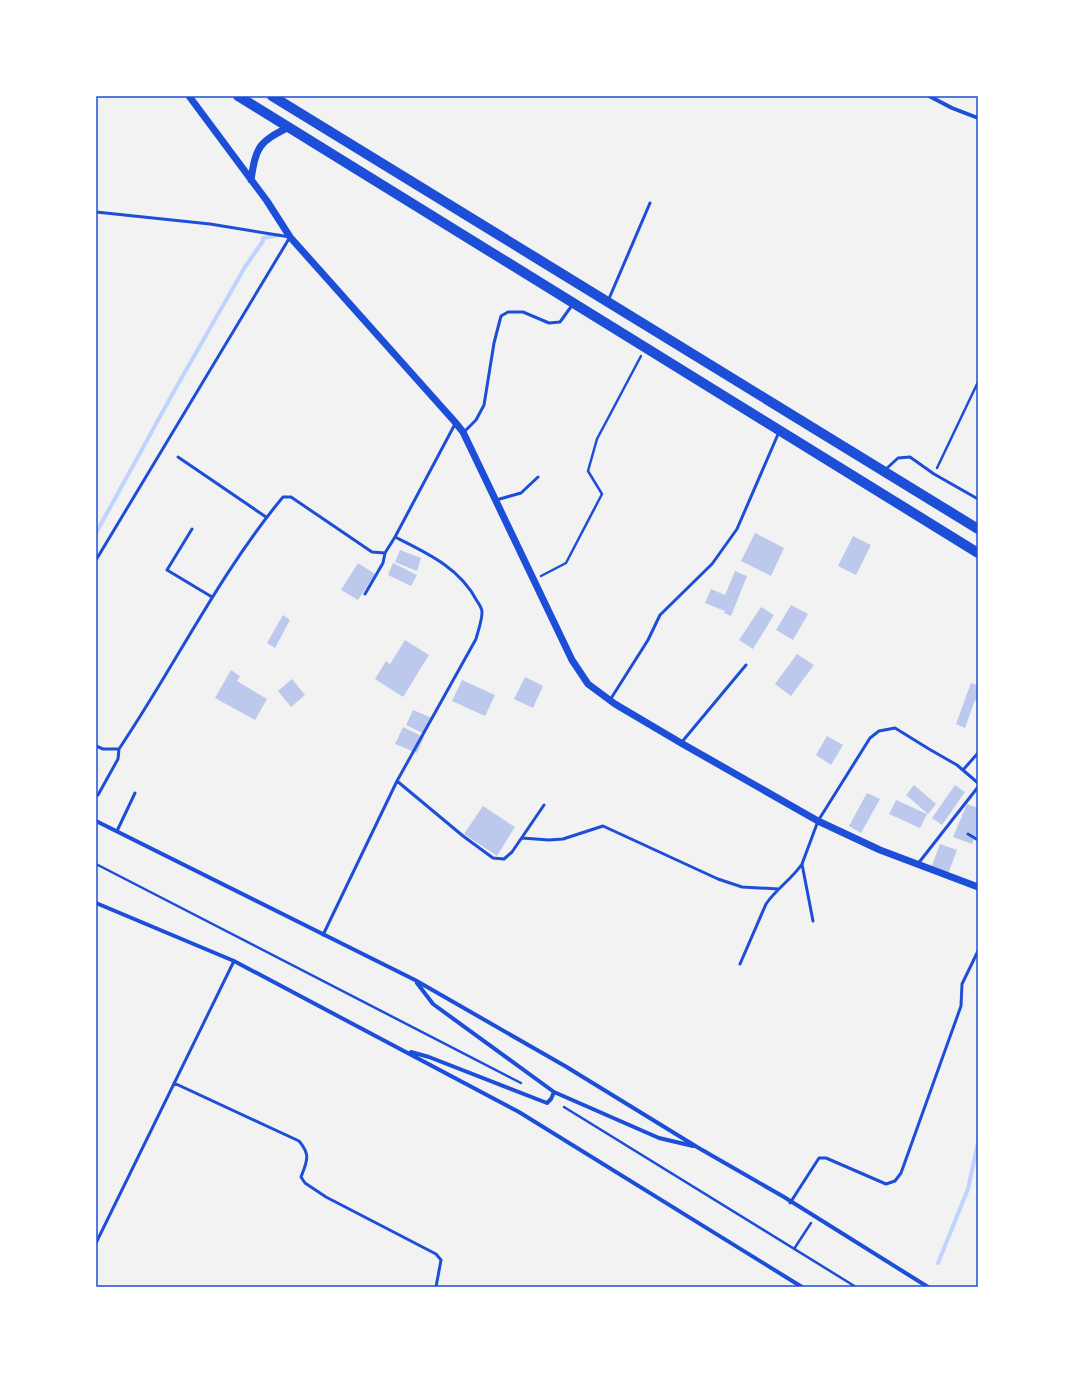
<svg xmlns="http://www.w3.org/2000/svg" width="1074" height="1383" viewBox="0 0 1074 1383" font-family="Overpass,sans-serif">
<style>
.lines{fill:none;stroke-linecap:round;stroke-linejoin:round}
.stream{stroke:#bfd3fe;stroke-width:4}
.building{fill:#bdc9ec}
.path{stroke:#1d4ed8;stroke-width:2.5}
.service{stroke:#1d4ed8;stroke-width:3}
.minor{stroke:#1d4ed8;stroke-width:4}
.tertiary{stroke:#1d4ed8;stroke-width:7}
.primary{stroke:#1d4ed8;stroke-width:10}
.neatline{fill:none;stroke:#1d4ed8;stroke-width:1.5}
</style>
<rect width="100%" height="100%" fill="#f2f2f2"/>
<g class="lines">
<path class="stream" d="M 96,533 L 173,393 L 245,267 L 263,241 L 263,238 L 279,235
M 938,1263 L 968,1189 L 978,1142"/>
</g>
<path class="building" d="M 755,533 L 784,548 L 771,576 L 741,561 Z
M 853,536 L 871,545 L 856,575 L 838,566 Z
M 400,550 L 421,558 L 417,571 L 395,562 Z
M 358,563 L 375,574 L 358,600 L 341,590 Z
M 393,563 L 417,575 L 411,586 L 388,575 Z
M 735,571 L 747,576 L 731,616 L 724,613 L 725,611 L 705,603 L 711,589 L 725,595 Z
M 791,605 L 808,614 L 793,640 L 776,630 Z
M 761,607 L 774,615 L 753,649 L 739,640 Z
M 283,615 L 290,620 L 275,648 L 267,643 Z
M 405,640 L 429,655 L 403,697 L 375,679 L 386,661 L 390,664 Z
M 797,654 L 814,665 L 791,696 L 775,684 Z
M 231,670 L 240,676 L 237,681 L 267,699 L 255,720 L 215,698 Z
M 525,677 L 543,686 L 533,708 L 514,699 Z
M 292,679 L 305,695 L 291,707 L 278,691 Z
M 462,680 L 495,695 L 485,716 L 452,701 Z
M 971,683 L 978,685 L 978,701 L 975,700 L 965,728 L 956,724 Z
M 413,710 L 432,718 L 425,734 L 406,725 Z
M 403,727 L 424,737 L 417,753 L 395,744 Z
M 827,736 L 843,745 L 831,765 L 816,755 Z
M 914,785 L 936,804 L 928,814 L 906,795 Z
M 955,785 L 965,792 L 942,825 L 932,818 Z
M 867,793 L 880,799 L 861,833 L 849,826 Z
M 896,800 L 927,814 L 920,828 L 889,814 Z
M 967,804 L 978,808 L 978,831 L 972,844 L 953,837 Z
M 483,806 L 515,827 L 497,856 L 464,834 Z
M 940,844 L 957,850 L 947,877 L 930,871 Z"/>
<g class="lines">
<path class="path" d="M 937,468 L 978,382
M 541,576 L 566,563 L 602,494 L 588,471 L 597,439 L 641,356
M 96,864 L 521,1083
M 564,1107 L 856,1287
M 794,1249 L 811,1223"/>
<path class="service" d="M 96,212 L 210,224 L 290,237 L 96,560
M 608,301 L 650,203
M 464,432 L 476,420 L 484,405 L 494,343 L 501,316 L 508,312 L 523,312 L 549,323 L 560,322 L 573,304
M 178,457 L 266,517
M 885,470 L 898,458 L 910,457 L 934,474 L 978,499
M 496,500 L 521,493 L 538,477
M 192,529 L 167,570 L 212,597
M 365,594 L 383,563 L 385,553
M 610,700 L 648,640 L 660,615 L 712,564 L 737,529 L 779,432
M 681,743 L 746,665
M 96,746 L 103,749 L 119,749 C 175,666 219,574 283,497 L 291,497 L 372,552 L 385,553 L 395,537 L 455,424
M 963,770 L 978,753
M 397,781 L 463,836 L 493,858 L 504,859 L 512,852 L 544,805
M 98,795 L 118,759 L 119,749
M 117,831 L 135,793
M 968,834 L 978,840
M 522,838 L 549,840 L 563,839 L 603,826 L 718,879 L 742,887 L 779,889
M 802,864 L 813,921
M 917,865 L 978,787
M 323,935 L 397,781 L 476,639 C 478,631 482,621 482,612 C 482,608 479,604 477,601 C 460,568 427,553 395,537
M 740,964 L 766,904 C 776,889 792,879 802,864 L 818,821 L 870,738 L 879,731 L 895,728 L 929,749 L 957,765 L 978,783
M 174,1083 L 299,1141 C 311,1155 307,1161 301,1177 L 305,1183 L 326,1197 L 436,1254 L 441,1260 L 436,1287
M 790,1203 L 819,1158 L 826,1158 L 886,1184 L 895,1181 L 901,1173 L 961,1006 L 962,984 L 978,951
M 96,1243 L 234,961"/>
<path class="minor" d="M 929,96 L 952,108 L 978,118
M 96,821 L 415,980 L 565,1066 L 697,1147 L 784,1197 L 928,1287
M 96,903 L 234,961 L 519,1112 L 802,1287
M 417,983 L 433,1004 L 554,1092 L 659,1138 L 693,1146
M 411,1052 L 429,1057 L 547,1103 L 551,1099 L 554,1092"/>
<path class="tertiary" d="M 189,96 L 267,201 L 290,237 L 455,422 L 463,432 L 572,660 L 588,684 L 615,704 L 681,743 L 818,821 L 880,850 L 978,887
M 251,180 C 256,146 259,142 289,127"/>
<path class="primary" d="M 238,96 L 978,553
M 272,96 L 978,529"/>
</g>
<rect width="1074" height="1383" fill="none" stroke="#ffffff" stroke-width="194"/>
<rect x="97" y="97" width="880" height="1189" class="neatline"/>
</svg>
